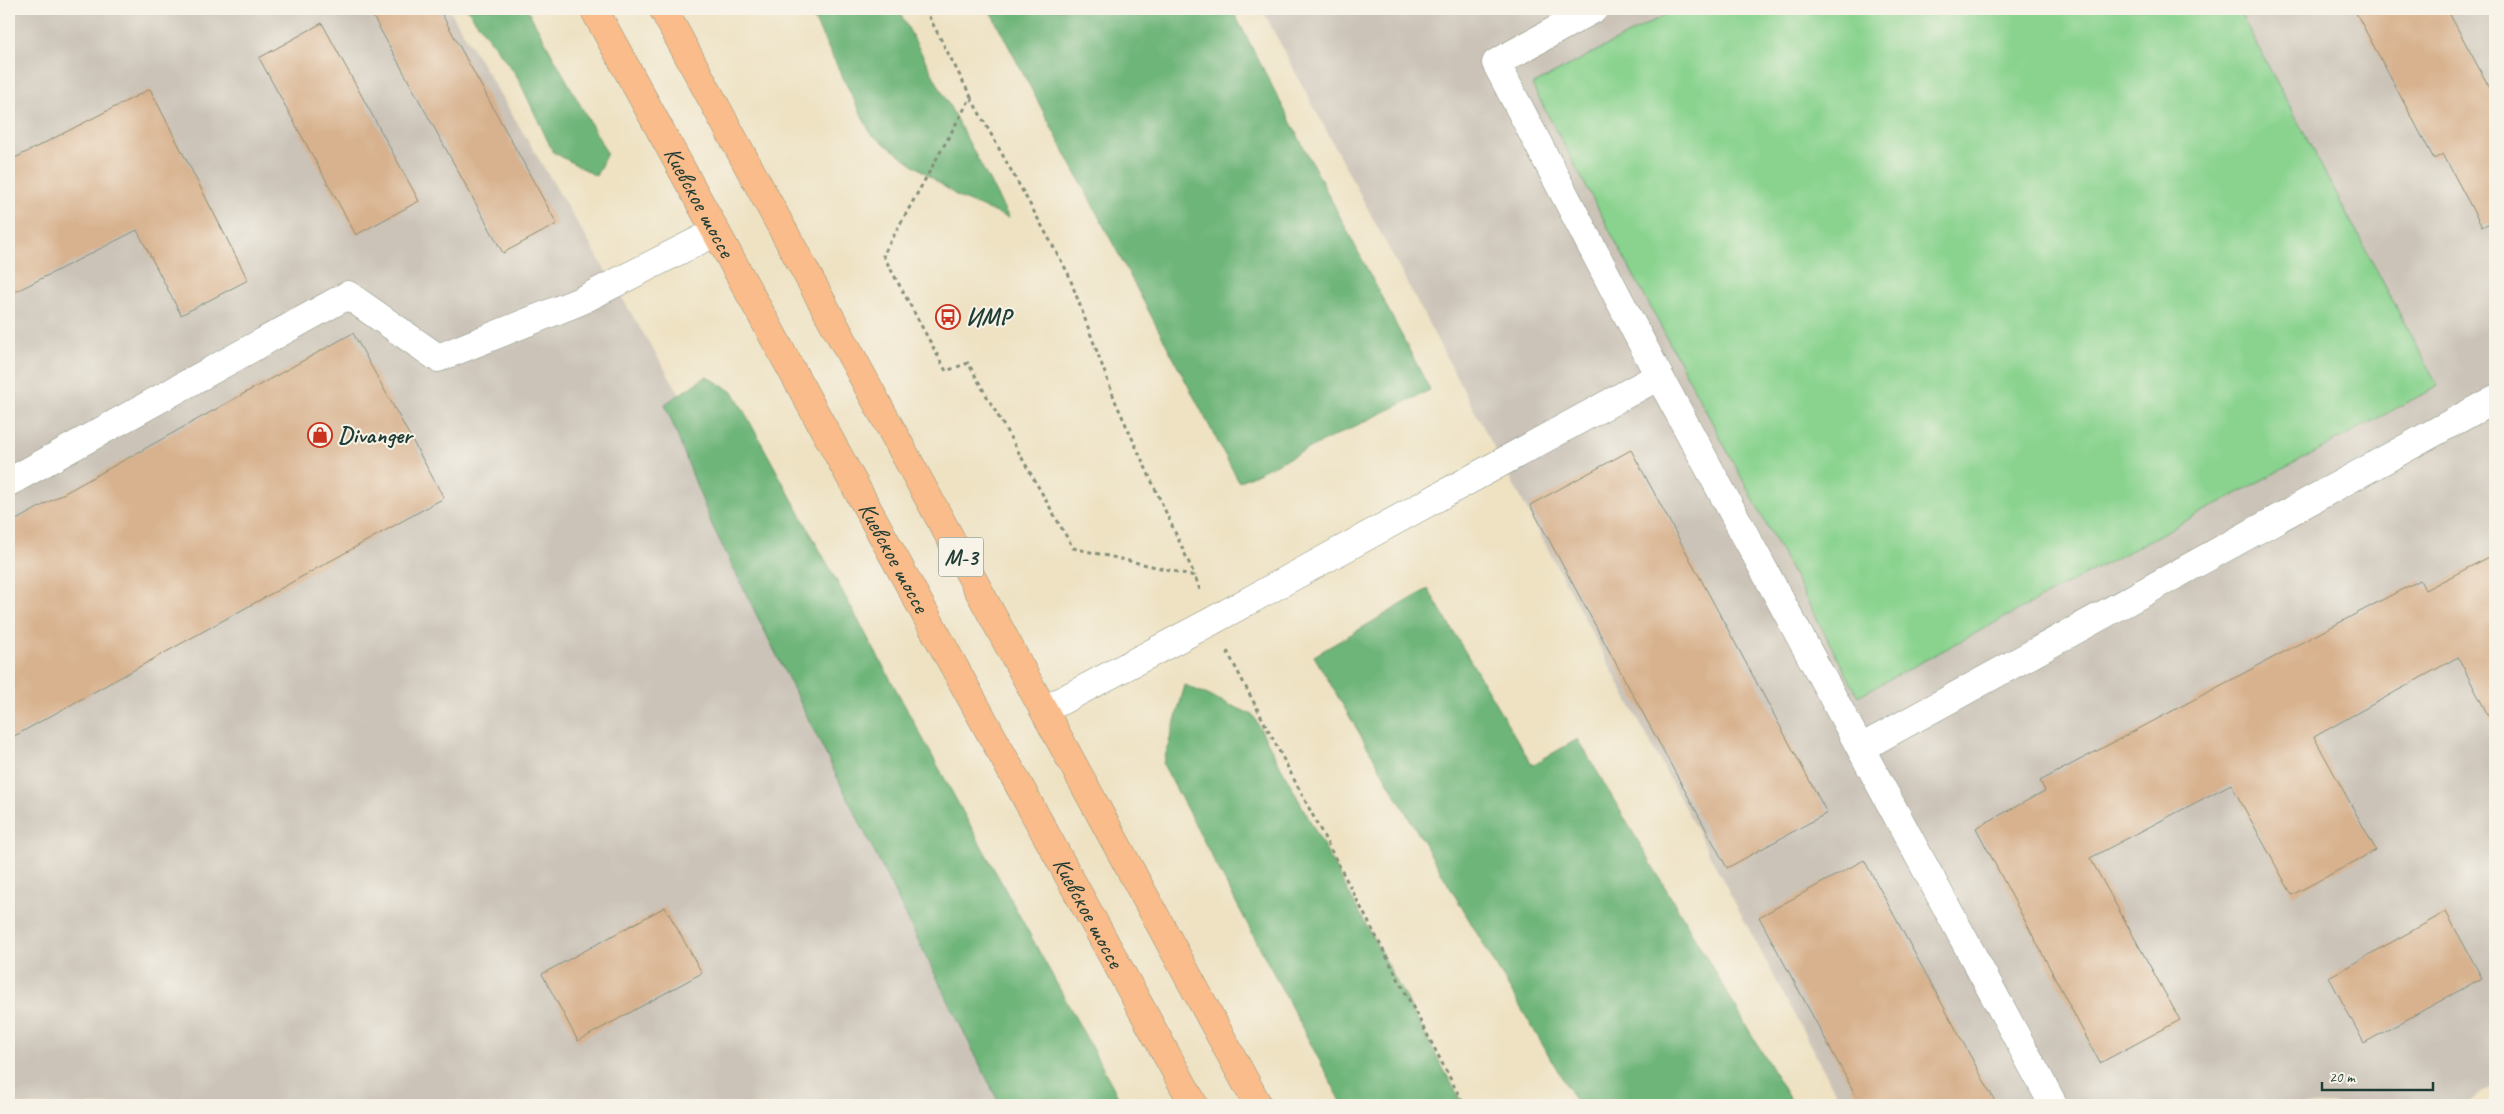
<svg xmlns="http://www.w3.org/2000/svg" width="2504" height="1114" viewBox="0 0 2504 1114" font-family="Caveat,sans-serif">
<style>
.industrial{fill:#cbc3b8}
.green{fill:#89d38e;stroke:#548861}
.forest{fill:#6eb579;stroke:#467956}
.building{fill:#d8b28f}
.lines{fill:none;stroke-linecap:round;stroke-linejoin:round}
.minor-casing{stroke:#86907c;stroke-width:29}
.highway-casing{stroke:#86907c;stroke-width:29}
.path{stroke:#86907c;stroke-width:3;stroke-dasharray:4 4;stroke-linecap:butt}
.minor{stroke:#fff;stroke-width:28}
.highway{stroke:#f9bc8a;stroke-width:28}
.labels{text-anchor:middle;stroke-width:4;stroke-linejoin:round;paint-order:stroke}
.shield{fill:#f7f3e8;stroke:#60746a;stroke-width:1}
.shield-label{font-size:22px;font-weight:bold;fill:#1f3d34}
.street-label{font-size:24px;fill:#1f3d34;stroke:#f7f3e8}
.poi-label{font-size:24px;font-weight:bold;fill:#1f3d34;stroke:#f7f3e8;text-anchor:start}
</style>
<rect width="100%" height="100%" fill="#f7f3e8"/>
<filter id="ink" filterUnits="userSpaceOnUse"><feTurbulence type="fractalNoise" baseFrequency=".02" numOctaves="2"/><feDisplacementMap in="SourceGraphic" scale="10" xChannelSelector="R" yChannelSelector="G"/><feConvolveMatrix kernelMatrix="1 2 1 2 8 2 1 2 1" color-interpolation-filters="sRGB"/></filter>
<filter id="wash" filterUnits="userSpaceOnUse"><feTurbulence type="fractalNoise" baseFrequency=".0096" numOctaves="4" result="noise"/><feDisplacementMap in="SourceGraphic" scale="20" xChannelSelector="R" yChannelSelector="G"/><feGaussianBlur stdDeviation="1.12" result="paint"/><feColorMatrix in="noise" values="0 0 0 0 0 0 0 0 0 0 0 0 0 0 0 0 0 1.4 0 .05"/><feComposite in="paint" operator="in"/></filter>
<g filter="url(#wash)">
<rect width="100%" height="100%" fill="#eee2c3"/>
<path class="industrial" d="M 9,9 L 449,9 L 721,463 L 1051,1105 L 9,1105 Z
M 1262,9 L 2495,9 L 2495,1086 L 2462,1105 L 1842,1105 Z"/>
<path class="green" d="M 1676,9 L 2238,9 L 2438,386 L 1858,696 L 1532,85 Z"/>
<path class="forest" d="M 467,9 L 527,9 L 607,153 L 596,176 L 553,152 L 517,76 Z
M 809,9 L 898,9 L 1009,218 L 960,198 L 871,134 Z
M 989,9 L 1232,9 L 1430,390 L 1239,482 Z
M 707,376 L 734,393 L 1123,1105 L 1000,1105 L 712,525 L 665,404 Z
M 1428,589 L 1532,765 L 1578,739 L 1793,1105 L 1578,1105 L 1314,656 Z
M 1185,685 L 1253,715 L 1463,1105 L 1343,1105 L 1163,764 Z"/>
<g id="blocks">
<path class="building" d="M 369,9 L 439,9 L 557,224 L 503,253 Z
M 2354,9 L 2447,9 L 2495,98 L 2495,220 L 2482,227 L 2443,154 L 2434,159 Z
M 322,23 L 419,201 L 356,235 L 259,58 Z
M 150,89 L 248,280 L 181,315 L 137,230 L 9,295 L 9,161 Z
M 353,333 L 444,498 L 9,739 L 9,524 Z
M 1631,450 L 1827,813 L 1727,868 L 1530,505 Z
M 2495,554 L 2495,729 L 2458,657 L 2314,737 L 2376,850 L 2292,895 L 2231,784 L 2090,858 L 2180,1020 L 2100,1063 L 1976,828 L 2045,791 L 2040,781 L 2420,580 L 2425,590 Z
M 1864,860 L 1997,1105 L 1861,1105 L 1759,917 Z
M 665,907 L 702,973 L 578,1041 L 542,974 Z
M 2446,912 L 2482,978 L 2364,1043 L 2329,977 Z"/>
</g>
</g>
<g filter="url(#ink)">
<use href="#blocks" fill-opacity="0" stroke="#86907c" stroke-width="1"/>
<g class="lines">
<defs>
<path id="minor" d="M 1659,376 L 2053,1104
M 9,482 L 348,295 L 438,358 L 578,302 L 714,233
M 1044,710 L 1212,621 L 1659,376 L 1496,63 L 1594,9
M 1861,748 L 2495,399"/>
<g id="highway">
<path id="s1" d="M 594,9 L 1194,1105"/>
<path d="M 663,9 L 1258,1105"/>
</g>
</defs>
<use href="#minor" class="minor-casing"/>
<use href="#highway" class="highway-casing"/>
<path class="path" d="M 925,9 L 971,97 L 883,255 L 946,371 L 968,363 L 1073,548 L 1195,576 L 1200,590
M 971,98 L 1068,273 L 1116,403 L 1195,576
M 1227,651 L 1464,1105"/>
<use href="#minor" class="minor"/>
<use href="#highway" class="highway"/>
</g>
</g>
<defs>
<symbol id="bus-ring" viewBox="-11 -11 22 22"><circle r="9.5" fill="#f7f3e8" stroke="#c8321e" stroke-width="1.5"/><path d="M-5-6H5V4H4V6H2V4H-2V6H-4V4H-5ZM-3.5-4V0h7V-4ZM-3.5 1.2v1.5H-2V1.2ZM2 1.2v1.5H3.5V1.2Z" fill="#c8321e"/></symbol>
<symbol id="shop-ring" viewBox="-11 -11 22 22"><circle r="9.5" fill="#f7f3e8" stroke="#c8321e" stroke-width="1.5"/><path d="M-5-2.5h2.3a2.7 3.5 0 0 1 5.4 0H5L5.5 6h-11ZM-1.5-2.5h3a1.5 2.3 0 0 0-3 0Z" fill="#c8321e"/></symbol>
</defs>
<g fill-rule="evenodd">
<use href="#bus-ring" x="934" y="303" width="28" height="28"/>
<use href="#shop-ring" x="306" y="421" width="28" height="28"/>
</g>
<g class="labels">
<rect class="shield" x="938.5" y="537.5" width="45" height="39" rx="4"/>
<g class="shield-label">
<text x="961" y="565">М-3</text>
</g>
<g class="street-label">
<text dy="8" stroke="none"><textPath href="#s1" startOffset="220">Киевское шоссе</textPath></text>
<text dy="8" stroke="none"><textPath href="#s1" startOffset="625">Киевское шоссе</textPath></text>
<text dy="8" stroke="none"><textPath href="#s1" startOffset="1030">Киевское шоссе</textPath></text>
</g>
<g class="poi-label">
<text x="966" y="325">ИМР</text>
<text x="338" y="443">Divanger</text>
</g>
</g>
<rect width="2504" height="1114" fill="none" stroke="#f7f3e8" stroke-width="30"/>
<path d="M2322 1082v8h111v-8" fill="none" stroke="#1f3d34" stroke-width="2.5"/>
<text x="2329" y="1082" font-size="15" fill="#1f3d34" stroke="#f7f3e8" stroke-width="4" paint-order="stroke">20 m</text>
</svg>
